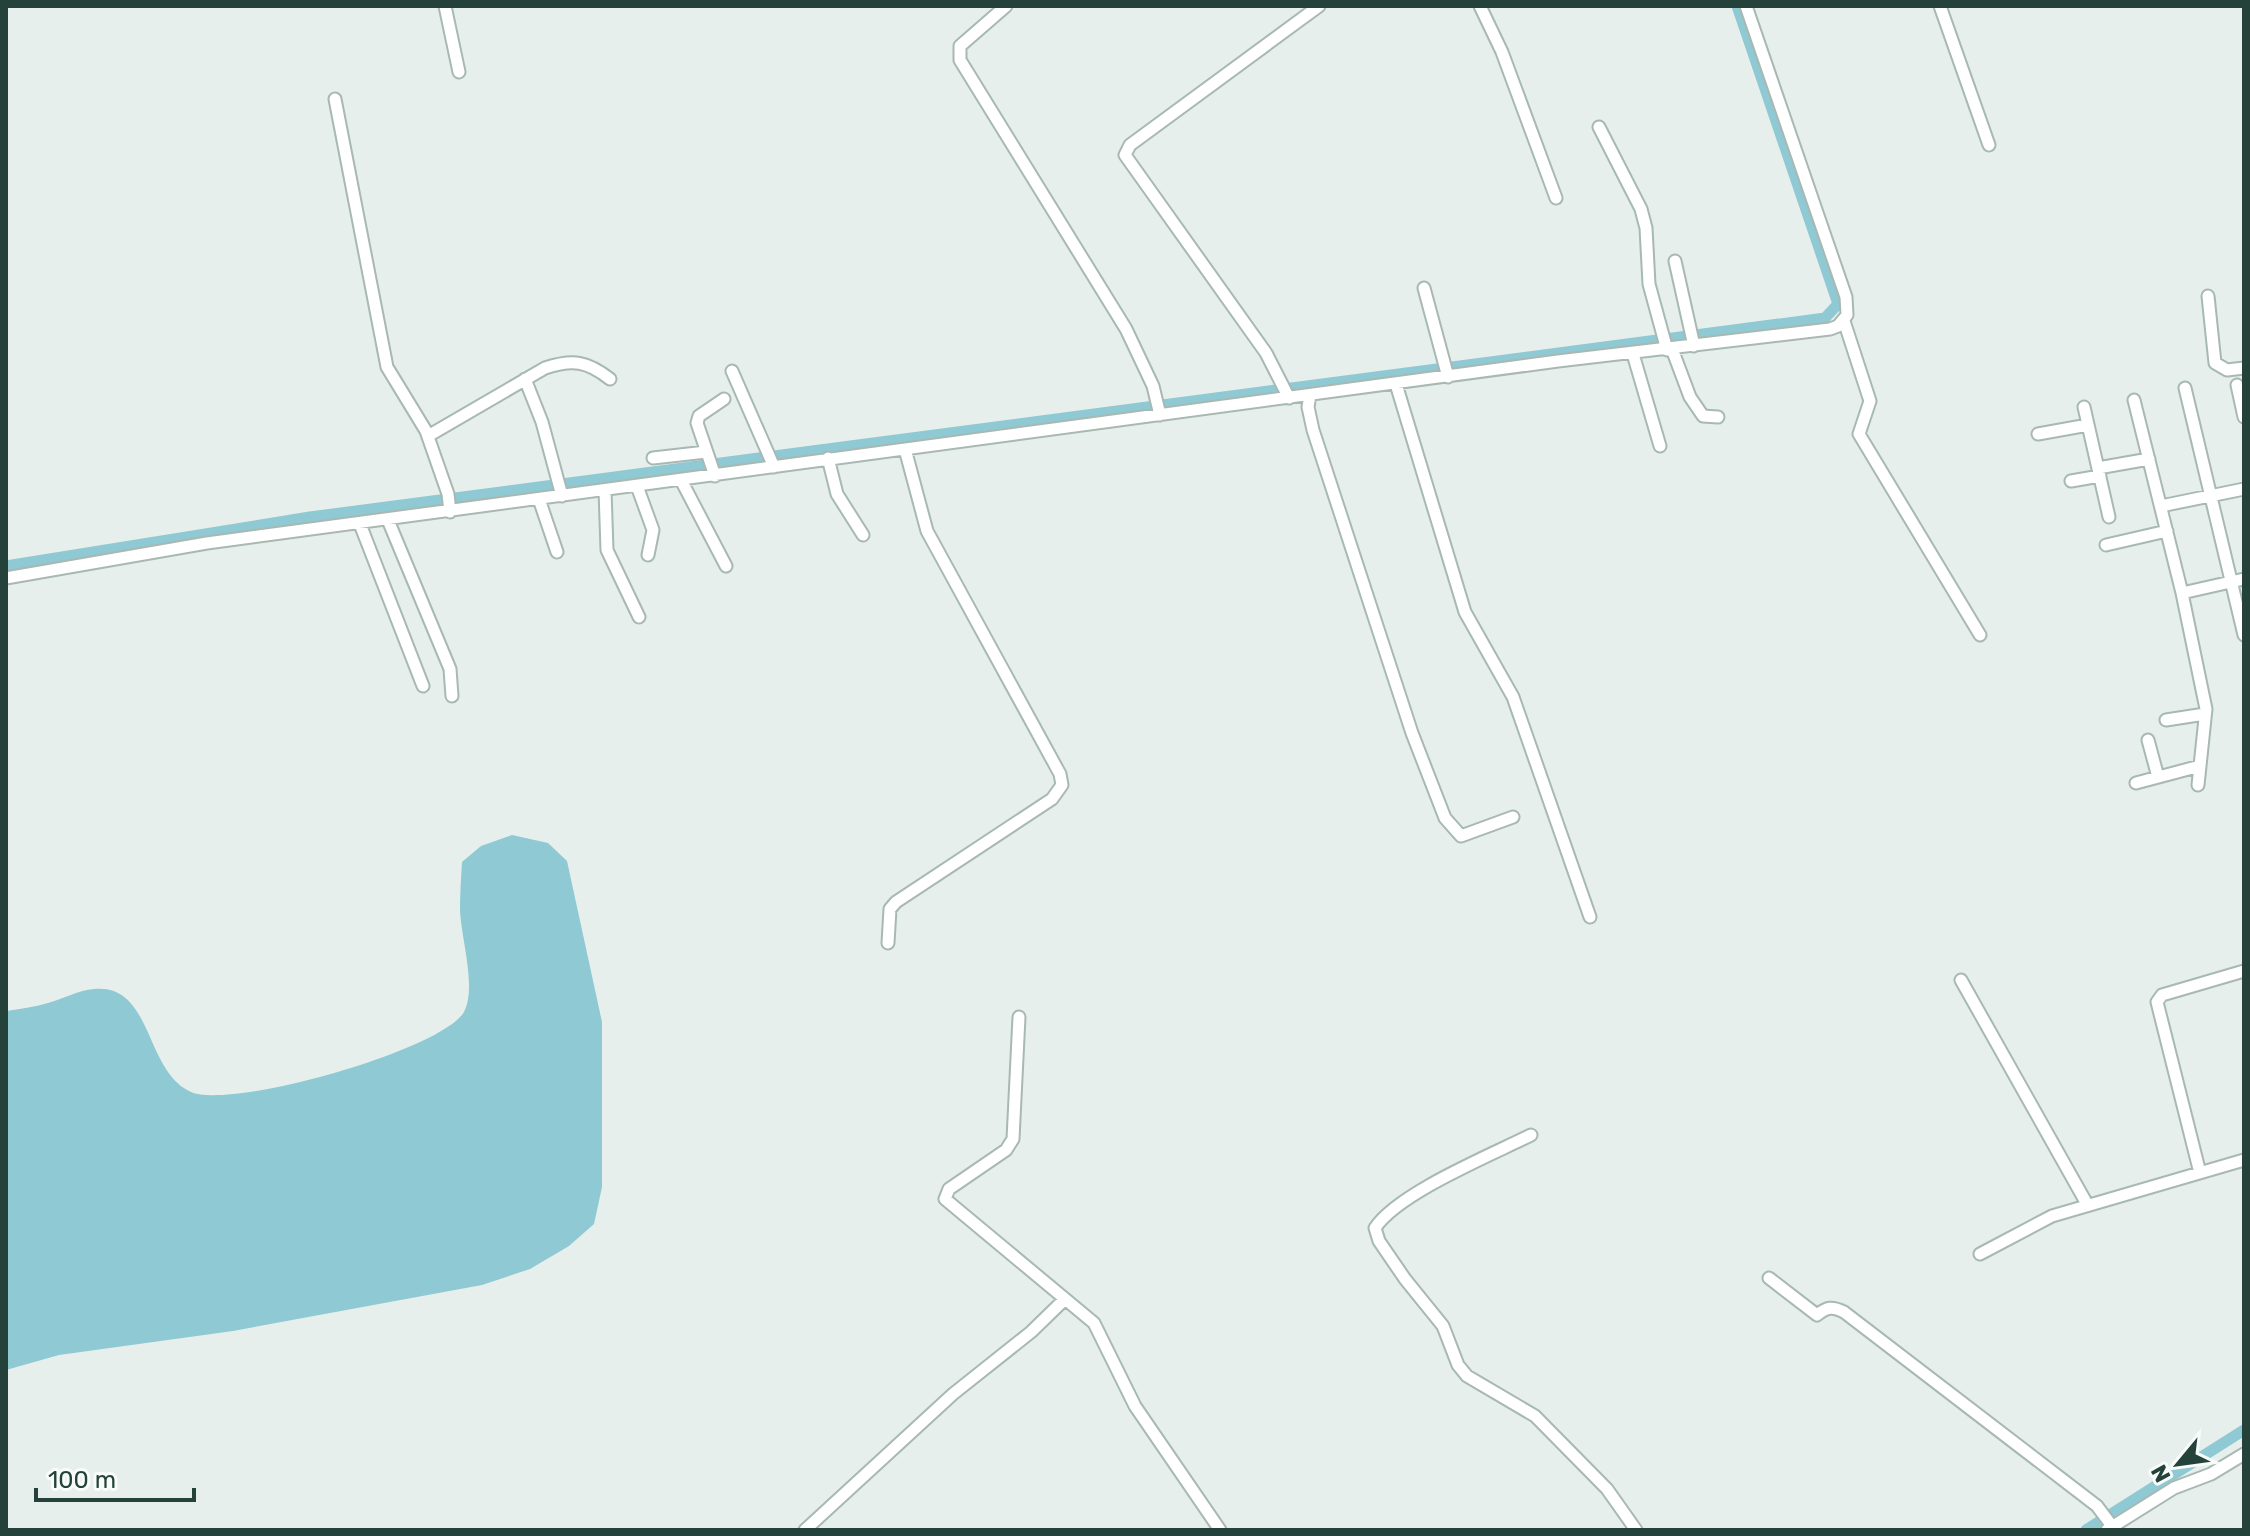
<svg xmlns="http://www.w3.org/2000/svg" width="2250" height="1536" viewBox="0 0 2250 1536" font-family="Rubik,sans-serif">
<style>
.water{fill:#8ec9d4}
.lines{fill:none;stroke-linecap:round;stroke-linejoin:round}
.canal{stroke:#8ec9d4;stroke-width:11}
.minor-casing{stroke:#a8b8b2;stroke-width:15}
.minor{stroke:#fff;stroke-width:11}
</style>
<rect width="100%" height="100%" fill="#e6efeb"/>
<path class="water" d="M 512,835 L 548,843 L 567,861 L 602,1022 L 602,1187 L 594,1224 L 569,1246 L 530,1269 L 482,1285 L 233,1331 L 59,1355 L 6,1370 L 6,1011 C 20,1009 34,1007 48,1003 C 63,999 79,990 94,989 C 153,983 144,1071 191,1092 C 231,1110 442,1050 464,1012 C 477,988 461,938 460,910 C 460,894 461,878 462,862 L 481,846 Z"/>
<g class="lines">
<path class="canal" d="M 6,566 L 310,517 L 1825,318 L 1838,304 L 1737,6
M 2086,1530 L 2244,1430"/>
<defs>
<path id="minor" d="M 445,6 L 459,72
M 1006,6 L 960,46 L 960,60 L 1126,329 L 1153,386 L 1160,415
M 1480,6 L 1502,52 L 1556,198
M 1940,6 L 1989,145
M 335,99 L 387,367 L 426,431 L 448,494 L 450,512
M 1599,127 L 1641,209 L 1646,228 L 1649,284 L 1667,350
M 1675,261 L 1694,346
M 1424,288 L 1448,377
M 2208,296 L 2215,363 L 2227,370 L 2244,368
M 1844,321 L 1870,401 L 1859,434 L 1980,635
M 1672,349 L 1690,397 L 1703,416 L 1718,417
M 1633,354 L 1660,446
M 732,371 L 774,467
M 525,379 L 542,422 L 562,496
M 1396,384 L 1465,612 L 1513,697 L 1590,917
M 2237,385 L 2244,417
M 2185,388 L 2244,635
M 1310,395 L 1308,407 L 1313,430 L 1412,733 L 1445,818 L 1461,836 L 1513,817
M 1289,398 L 1266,353 L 1125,155 L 1130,145 L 1319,6
M 2134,400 L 2182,593 L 2206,709 L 2198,785
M 2084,407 L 2109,517
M 2038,434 L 2088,425
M 428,436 L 545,368 C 573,359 587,361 610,379
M 653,458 L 706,452
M 828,458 L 837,494 L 863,535
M 2098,468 L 2149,459
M 715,476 L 697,423 L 699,416 L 724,399
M 681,480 L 726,566
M 2071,481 L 2100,476
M 637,486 L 653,530 L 648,555
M 605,490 L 607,550 L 639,617
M 539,499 L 557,552
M 2161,506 L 2244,489
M 388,520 L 450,669 L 452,696
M 360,524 L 423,686
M 2106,545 L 2167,531
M 6,578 L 207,543 L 1558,361 L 1830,329 L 1838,326 L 1847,315 L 1846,297 L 1746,6
M 2182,593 L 2244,579
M 2166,720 L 2205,714
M 2148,740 L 2158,777
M 2136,783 L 2200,766
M 888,943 L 890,909 L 896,902 L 1052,799 L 1062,785 L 1060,774 L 927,531 L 905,449
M 1961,980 L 2087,1204
M 1019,1017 L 1013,1139 L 1006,1150 L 949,1189 L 945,1199 L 1094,1323 L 1135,1406 L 1220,1530
M 1531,1135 C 1491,1155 1398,1193 1375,1228 L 1379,1241 L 1405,1279 L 1443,1326 L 1458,1365 L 1467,1376 L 1535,1416 L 1607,1489 L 1636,1530
M 2200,1173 L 2157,1002 L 2162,995 L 2244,971
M 1980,1254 L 2052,1216 L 2244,1160
M 1769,1278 L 1817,1315 C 1827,1307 1832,1306 1844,1312 L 2097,1506 L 2112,1526
M 805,1530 L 953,1394 L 1031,1332 L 1065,1299
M 2107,1530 L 2174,1488 L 2211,1474 L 2244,1454"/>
</defs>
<use href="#minor" class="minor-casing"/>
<use href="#minor" class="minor"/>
</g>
<rect width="2250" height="1536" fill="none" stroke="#24423a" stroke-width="16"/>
<g transform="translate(2178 1464) rotate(241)" stroke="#f7fbf9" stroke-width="6" paint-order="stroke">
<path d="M0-6L14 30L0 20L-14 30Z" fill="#24423a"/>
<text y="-12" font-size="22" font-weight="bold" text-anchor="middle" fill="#24423a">N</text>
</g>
<path d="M36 1488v12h158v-12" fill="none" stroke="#24423a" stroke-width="4"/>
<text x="48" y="1488" font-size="24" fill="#24423a" stroke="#f7fbf9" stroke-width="6" paint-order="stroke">100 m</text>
</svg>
